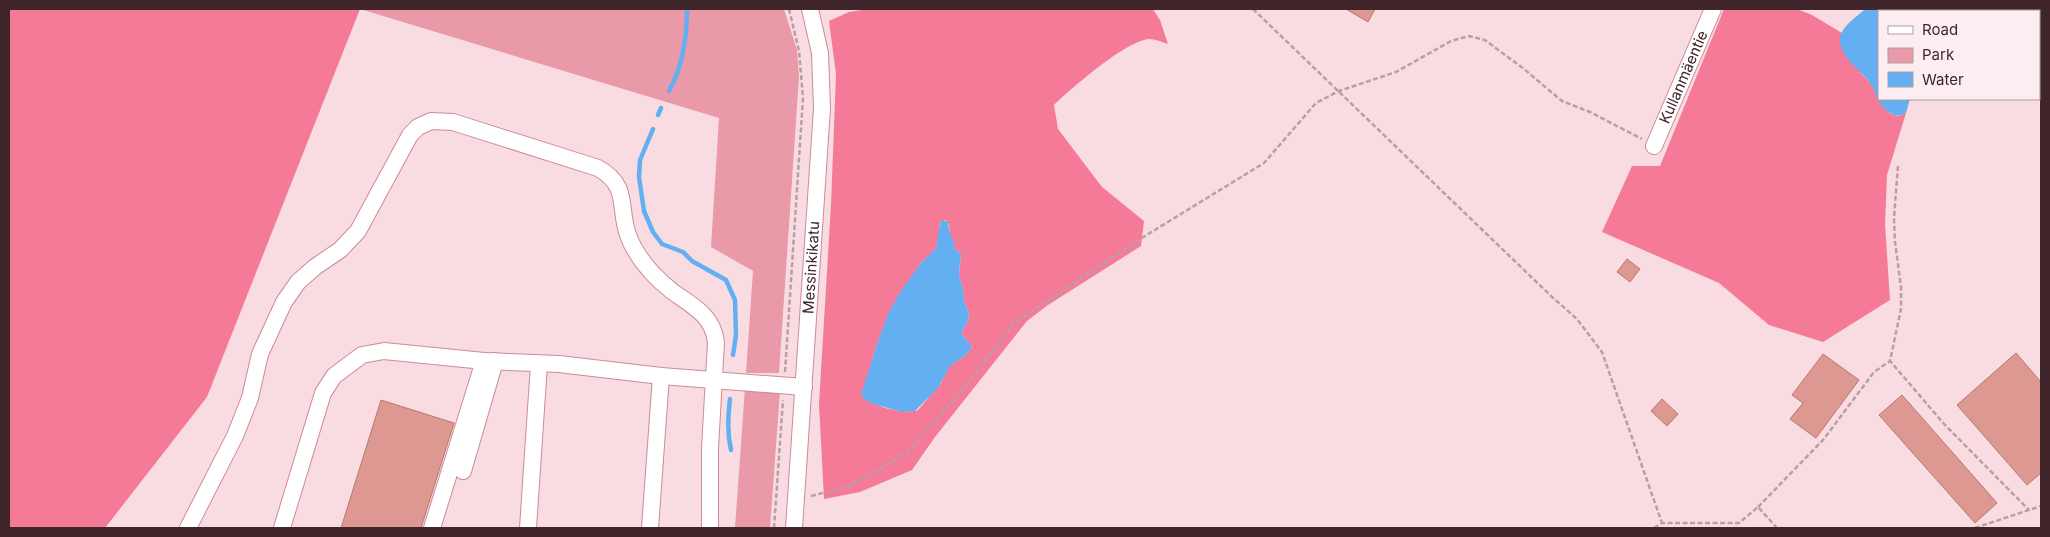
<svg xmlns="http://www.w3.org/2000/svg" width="2050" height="537" viewBox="0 0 2050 537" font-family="Inter,sans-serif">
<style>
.green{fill:#e999a8}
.forest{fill:#f57a97;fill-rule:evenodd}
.water{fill:#64aff1}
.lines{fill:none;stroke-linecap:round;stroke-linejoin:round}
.stream{stroke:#64aff1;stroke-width:4.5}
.building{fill:#dd9991;stroke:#b87770}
.minor-casing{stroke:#cd8a97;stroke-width:18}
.path{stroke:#bb9ea4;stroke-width:2.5;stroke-dasharray:5 2.5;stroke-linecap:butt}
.minor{stroke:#fff;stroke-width:16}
.labels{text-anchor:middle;stroke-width:4;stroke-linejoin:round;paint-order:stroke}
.street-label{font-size:15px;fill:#40252b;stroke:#fcedf0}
</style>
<rect width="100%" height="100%" fill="#f9dce1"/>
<path class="green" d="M 360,9 L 784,9 L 797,50 L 799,77 L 779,373 L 746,373 L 753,271 L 711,247 L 719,118 Z
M 745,388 L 780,391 L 770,528 L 735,528 Z"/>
<path class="forest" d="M 9,9 L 360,9 L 207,397 L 105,528 L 9,528 Z
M 868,9 L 1153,9 L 1160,20 L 1168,44 C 1162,42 1155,39 1149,39 C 1125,41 1072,88 1054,105 L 1058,129 L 1102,187 L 1144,221 L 1141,246 L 1048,305 L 1027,321 L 935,437 L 912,470 L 860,492 L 824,499 L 819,404 L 831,205 L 836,74 L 829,21 L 849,12 ZM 945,220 L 949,224 L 950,237 L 954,242 L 954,248 L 961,254 L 959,274 L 963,289 L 964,301 L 969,314 L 968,321 L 961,333 L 972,347 L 966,355 L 948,367 L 941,383 L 918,410 C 906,415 866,406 862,394 L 878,341 L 892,307 L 920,264 L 935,250 L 938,241 L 940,222 Z
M 1724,9 L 1797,9 L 1812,15 L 1842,33 L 1840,42 L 1853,64 L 1871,84 L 1883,107 L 1891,114 L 1898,116 L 1906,113 L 1887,175 L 1885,224 L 1890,300 L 1823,342 L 1769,325 L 1719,283 L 1602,232 L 1632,166 L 1660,166 Z"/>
<path class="water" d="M 1865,9 L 1918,9 L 1919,11 L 1879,11 L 1879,99 L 1910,99 L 1906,113 C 1901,115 1897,117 1892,114 C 1879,108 1877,93 1870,83 C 1861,70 1842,59 1840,42 C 1839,27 1856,18 1865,9 Z
M 942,220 L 948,222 L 950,234 L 954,242 L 954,248 L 961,254 L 959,274 L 963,289 L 964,301 L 969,314 L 968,321 L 961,333 L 972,347 L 966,355 L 951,365 L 937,389 L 915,411 L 903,412 L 876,405 L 865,400 L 861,395 L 878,341 L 889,312 L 899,294 L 920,264 L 936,248 L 940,223 Z"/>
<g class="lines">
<path class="stream" d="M 669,91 C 683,66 687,37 687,9
M 658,115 L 661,108
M 653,129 L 640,160 L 639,177 L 644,211 L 653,232 L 662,244 L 683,252 L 692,261 L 726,280 L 735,300 L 736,335 L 733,355
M 730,399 C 728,417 727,432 731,450"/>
</g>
<path class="building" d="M 1346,9 L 1375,9 L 1368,22 Z
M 1627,259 L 1640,269 L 1630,282 L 1617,272 Z
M 2016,353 L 2041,382 L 2041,473 L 2027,485 L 1957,405 Z
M 1823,354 L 1859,380 L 1816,438 L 1790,419 L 1803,403 L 1792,395 Z
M 1902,395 L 1997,503 L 1975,523 L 1879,415 Z
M 1662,399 L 1678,414 L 1667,426 L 1651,411 Z
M 381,400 L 454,423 L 421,528 L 341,528 Z"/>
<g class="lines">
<defs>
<g id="minor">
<path id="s1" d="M 1654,146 L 1713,9"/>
<path d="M 463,471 L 495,361"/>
<path d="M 188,528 L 235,436 L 250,398 L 260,354 L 284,302 L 298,282 L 315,267 L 340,250 L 358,231 L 410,135 L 418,127 L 431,121 L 453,122 L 598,168 C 630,186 618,207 628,235 C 636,257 654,277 673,292 C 693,306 713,316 716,342 L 710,448 L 710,528"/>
<path d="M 282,528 L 323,393 L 334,376 L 362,355 L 384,351 L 484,361 L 559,364 L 661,376 L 804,387"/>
<path d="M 432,528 L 484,361"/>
<path d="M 528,528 L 539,364"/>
<path d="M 650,528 L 661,376"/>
<path id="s2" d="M 794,528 L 822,108 L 820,53 L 810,9"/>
</g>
</defs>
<use href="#minor" class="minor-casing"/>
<path class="path" d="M 1253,9 L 1551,296 L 1577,319 L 1602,352 L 1662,523
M 1898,166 L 1894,218 L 1895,242 L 1901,287 L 1901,309 L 1890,361 L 1945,425 L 2029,510
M 785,372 L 803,98 L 799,51 L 789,9
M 811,496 L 850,486 L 906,453 L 964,389 L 1014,323 L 1145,236 L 1264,163 L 1316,103 L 1339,91 L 1396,72 L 1451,41 L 1469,36 L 1485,40 L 1524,69 L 1562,101 L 1590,112 L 1642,139
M 1758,507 L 1823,440 L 1874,372 L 1890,361
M 774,528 L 783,400
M 1654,528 L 1662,523 L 1739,523 L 1758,507 L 1777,528
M 1975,528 L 2041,506"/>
<use href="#minor" class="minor"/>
</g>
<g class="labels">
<g class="street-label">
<text dy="5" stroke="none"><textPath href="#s1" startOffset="75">Kullanmäentie</textPath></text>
<text dy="5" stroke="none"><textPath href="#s2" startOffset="261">Messinkikatu</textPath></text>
</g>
</g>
<rect width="2050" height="537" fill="none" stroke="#40252b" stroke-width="20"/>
<rect x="1878" y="10" width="162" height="90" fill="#fcedf0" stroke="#b19da1"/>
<rect x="1888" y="26" width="25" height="8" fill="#ffffff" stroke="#b19da1"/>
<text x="1922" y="35" font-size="15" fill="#40252b">Road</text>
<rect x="1888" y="48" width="25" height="15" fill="#e999a8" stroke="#b19da1"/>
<text x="1922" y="60" font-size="15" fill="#40252b">Park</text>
<rect x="1888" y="72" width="25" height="15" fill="#64aff1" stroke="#b19da1"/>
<text x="1922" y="85" font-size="15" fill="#40252b">Water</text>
</svg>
